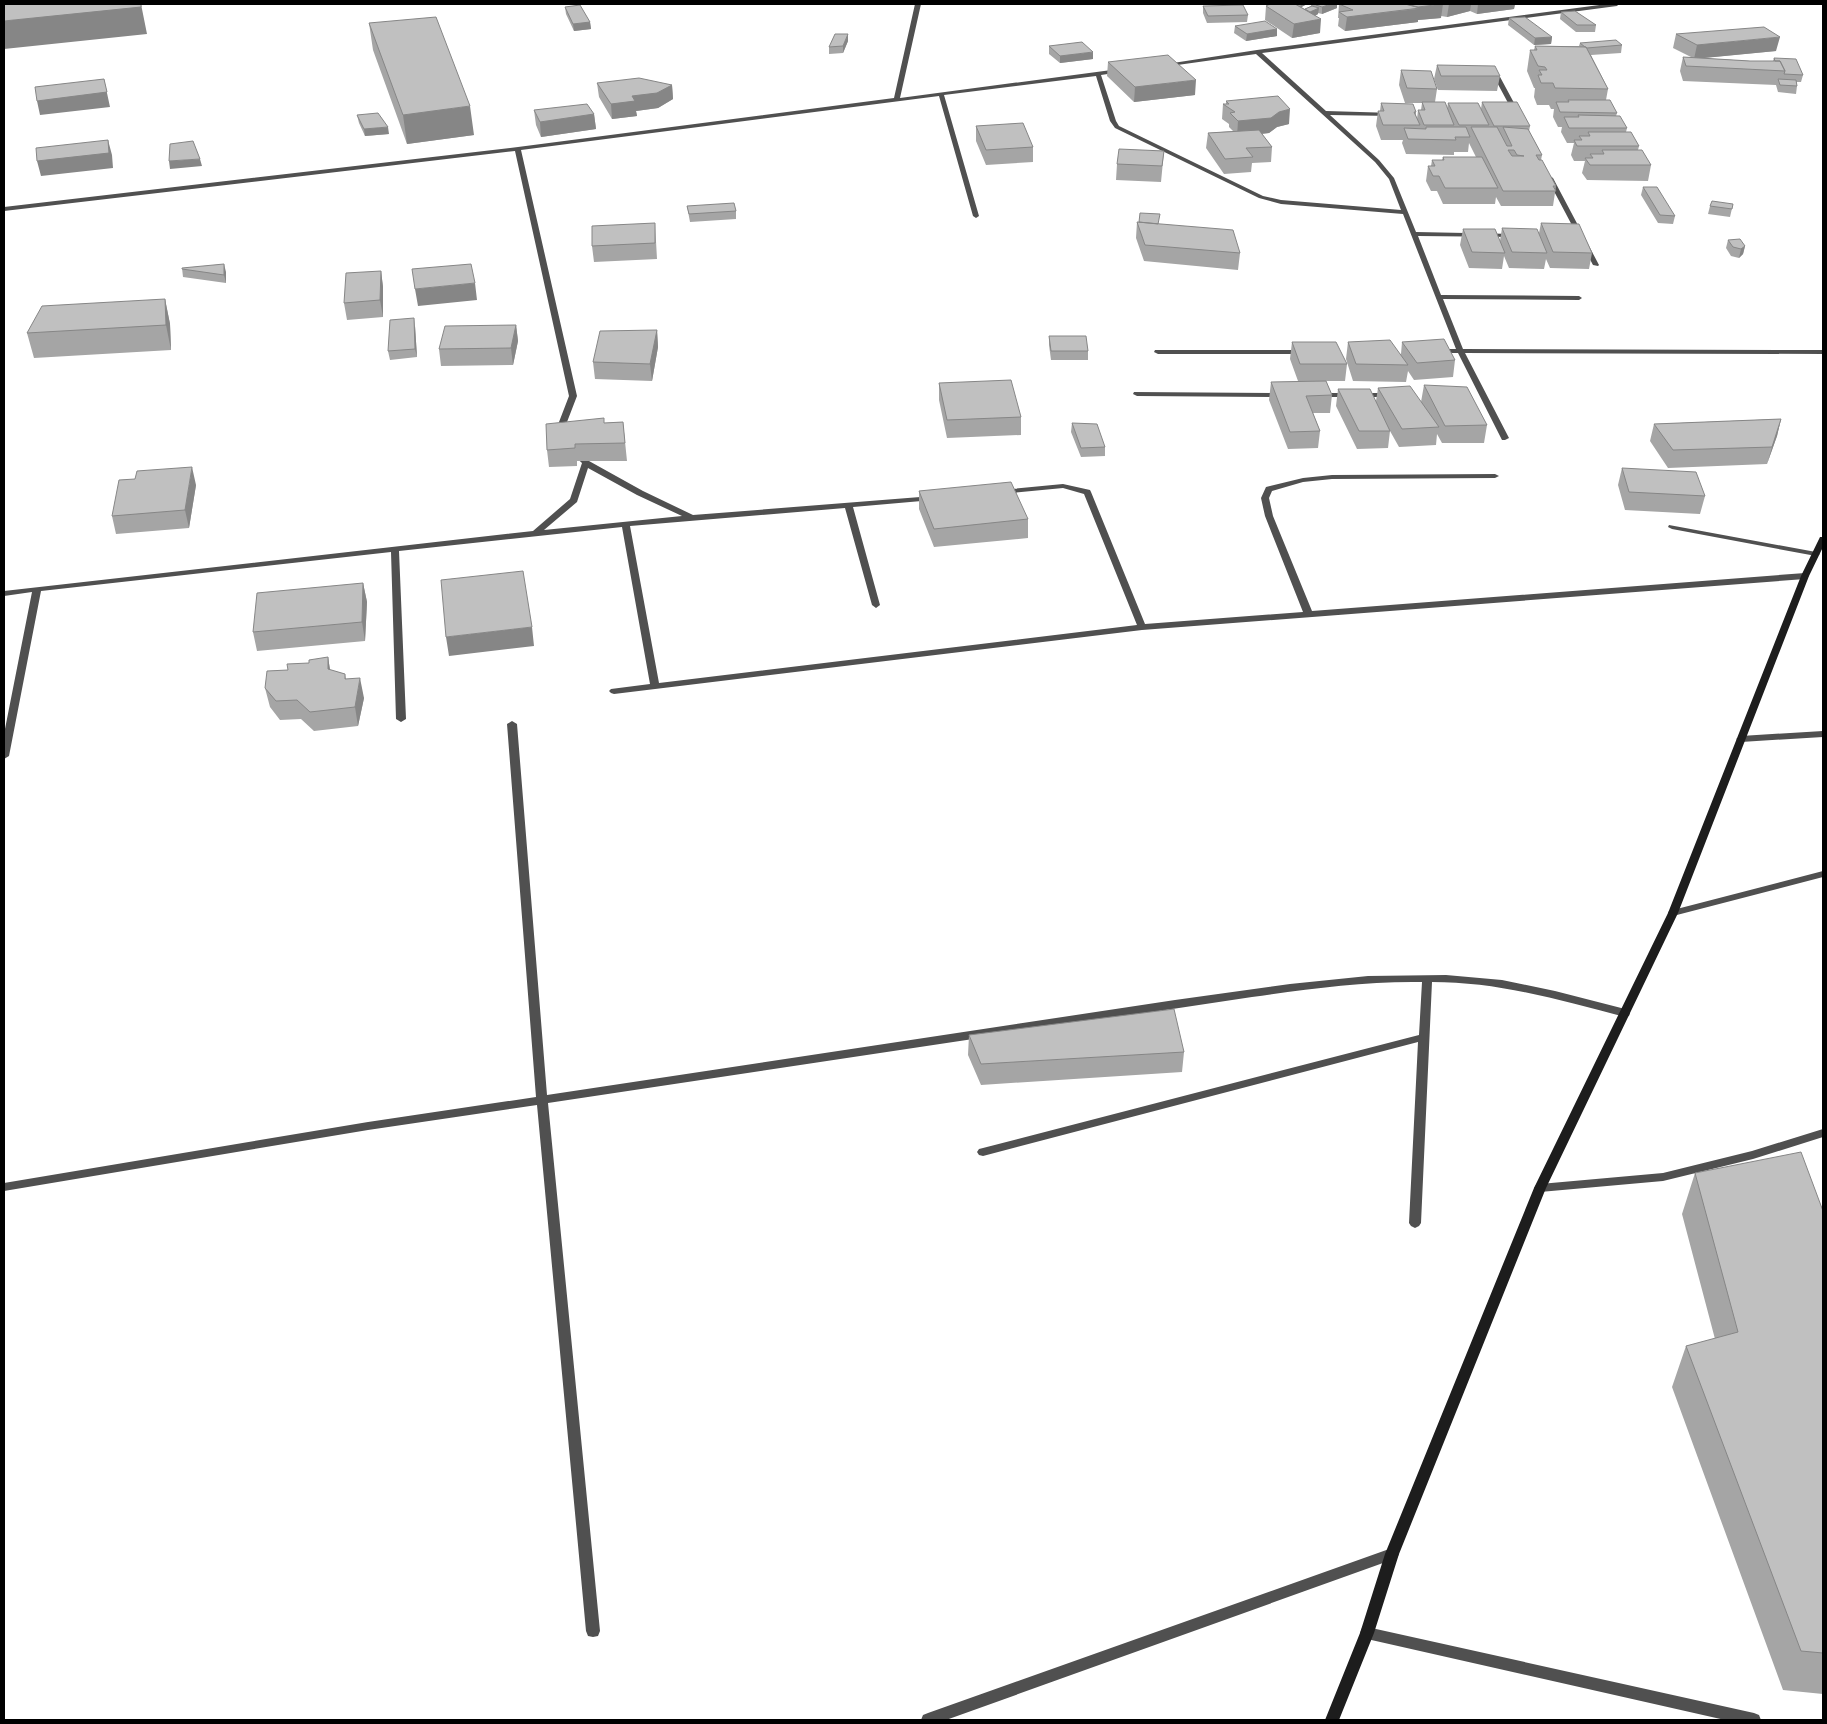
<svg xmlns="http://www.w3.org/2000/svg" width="1827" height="1724" viewBox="0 0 1827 1724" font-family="'Titillium Web',sans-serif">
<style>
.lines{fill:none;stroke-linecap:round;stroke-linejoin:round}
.street{fill:#505050;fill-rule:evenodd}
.secondary{fill:#1d1d1d;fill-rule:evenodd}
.wall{fill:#a5a5a5}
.shaded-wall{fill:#868686}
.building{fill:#c0c0c0;stroke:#868686;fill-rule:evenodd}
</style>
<rect width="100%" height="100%" fill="#fff"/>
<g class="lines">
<path class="street" d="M 915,4 L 921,4 L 900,98 L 1119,69 L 1122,71 L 1121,72 L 1101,75 L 1116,121 L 1119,126 L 1263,196 L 1281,200 L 1401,210 L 1389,179 L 1375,162 L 1256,54 L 1163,67 L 1160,65 L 1257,50 L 1607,4 L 1619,4 L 1617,6 L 1262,53 L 1326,111 L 1394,113 L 1395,114 L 1392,116 L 1330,115 L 1379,160 L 1394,178 L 1416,232 L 1515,234 L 1516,235 L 1513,237 L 1418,236 L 1441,295 L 1579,296 L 1582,298 L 1579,300 L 1443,299 L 1463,349 L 1823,350 L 1823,354 L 1465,353 L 1509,438 L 1505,440 L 1502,440 L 1458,353 L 1439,353 L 1435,351 L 1439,349 L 1456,349 L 1403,214 L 1281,204 L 1259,198 L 1115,128 L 1110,121 L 1096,76 L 944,95 L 979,216 L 976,218 L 973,216 L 939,96 L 521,150 L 577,396 L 567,422 L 569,435 L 565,437 L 561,435 L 559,422 L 569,396 L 515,151 L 4,211 L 4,207 L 518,147 L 894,98 Z
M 1496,73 L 1499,75 L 1520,114 L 1519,115 L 1514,114 L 1493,75 Z
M 1550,176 L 1553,178 L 1599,265 L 1598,266 L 1593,265 L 1547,178 Z
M 1155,350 L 1304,350 L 1308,352 L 1304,354 L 1158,354 L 1154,352 Z
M 1134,392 L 1282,393 L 1286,395 L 1282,397 L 1137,396 L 1133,394 Z
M 1316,393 L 1389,393 L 1393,395 L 1389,397 L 1316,397 Z
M 573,451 L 579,451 L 589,461 L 643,491 L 693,515 L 933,496 L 937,498 L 933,500 L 853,507 L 880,605 L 876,608 L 872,605 L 845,508 L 630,526 L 659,683 L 1137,625 L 1084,494 L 1063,488 L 1002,494 L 998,492 L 1002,490 L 1063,484 L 1090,490 L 1091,492 L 1145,624 L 1303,612 L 1265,516 L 1261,498 L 1266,487 L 1303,478 L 1332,475 L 1495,474 L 1499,476 L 1495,478 L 1332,479 L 1303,482 L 1272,491 L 1269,498 L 1273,516 L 1312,611 L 1805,573 L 1809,576 L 1805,579 L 1142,630 L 614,694 L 611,693 L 609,691 L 611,689 L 650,684 L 622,527 L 399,551 L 406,719 L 401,722 L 396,719 L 391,552 L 41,591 L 9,756 L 4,759 L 4,734 L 32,592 L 4,596 L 4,591 L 533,531 L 570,499 L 582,463 L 573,455 ZM 588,468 L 637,495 L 682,516 L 544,530 L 577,502 Z
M 1669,525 L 1816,552 L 1820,554 L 1816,556 L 1672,529 L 1668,527 Z
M 512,721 L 517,724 L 547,1095 L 1175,1000 L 1290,984 L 1368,976 L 1446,975 L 1502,980 L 1555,991 L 1629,1010 L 1630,1013 L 1629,1016 L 1625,1017 C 1561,1000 1499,982 1432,982 L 1421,1223 L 1419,1226 L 1415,1228 L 1411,1226 L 1409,1223 L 1418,1042 L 983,1156 L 979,1155 L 977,1152 L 979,1149 L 983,1148 L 1419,1035 L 1422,982 C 1365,981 1308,989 1252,997 L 548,1103 L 600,1631 L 598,1636 L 593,1637 L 588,1636 L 586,1631 L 537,1105 L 368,1130 L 4,1191 L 4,1183 L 368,1122 L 536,1097 L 507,724 Z
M 1823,731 L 1823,737 L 1741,742 L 1736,739 L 1741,736 Z
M 1823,871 L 1823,877 L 1673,916 L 1668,913 L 1669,911 Z
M 1823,1129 L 1823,1137 L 1753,1159 L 1663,1181 L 1540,1192 L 1536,1191 L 1534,1188 L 1536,1185 L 1540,1184 L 1663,1173 L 1752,1151 Z
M 1392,1548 L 1397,1550 L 1399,1554 L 1397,1558 L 946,1720 L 921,1720 L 923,1715 L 928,1713 Z
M 1367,1627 L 1754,1713 L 1759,1715 L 1761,1720 L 1725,1720 L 1367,1639 L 1362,1638 L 1360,1633 L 1362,1628 Z"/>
<path class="secondary" d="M 1820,537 L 1823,537 L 1823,547 L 1809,576 L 1678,913 L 1546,1188 L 1399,1554 L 1374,1633 L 1339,1720 L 1325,1720 L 1360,1633 L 1385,1554 L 1534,1188 L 1668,913 L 1801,576 Z"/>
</g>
<path class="wall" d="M 1270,4 L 1307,4 L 1301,7 L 1305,9 L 1311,6 L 1311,4 L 1337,4 L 1337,8 L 1322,14 L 1318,13 L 1318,14 L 1315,16 L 1320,33 L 1292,38 L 1265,20 L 1266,6 Z
M 1339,4 L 1515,4 L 1514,9 L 1477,14 L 1470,11 L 1447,17 L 1441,16 L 1441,18 L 1418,20 L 1418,22 L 1345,31 L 1338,26 L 1339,18 L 1338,18 Z
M 1203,6 L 1248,15 L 1247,22 L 1207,23 L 1203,13 Z
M 565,7 L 590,22 L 591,29 L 574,31 L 566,14 Z
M 1561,12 L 1596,25 L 1595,32 L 1576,32 L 1560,19 Z
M 1509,18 L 1552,37 L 1551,44 L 1534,45 L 1508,25 Z
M 369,23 L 474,135 L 407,144 L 373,50 Z
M 1235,26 L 1277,29 L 1277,36 L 1246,41 L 1234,33 Z
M 848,34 L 848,41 L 843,53 L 829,54 L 829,47 Z
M 1676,34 L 1776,51 L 1702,58 L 1750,61 L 1773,61 L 1774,58 L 1803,75 L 1801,82 L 1796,82 L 1797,86 L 1796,94 L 1778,92 L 1776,85 L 1683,81 L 1680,71 L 1683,57 L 1691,57 L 1673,48 Z
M 1580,43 L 1622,45 L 1621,53 L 1591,55 L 1608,89 L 1606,100 L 1617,113 L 1616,116 L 1627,128 L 1626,132 L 1639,146 L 1638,150 L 1651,165 L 1648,181 L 1587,180 L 1582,173 L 1585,161 L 1574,161 L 1571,155 L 1574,143 L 1567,143 L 1561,132 L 1562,127 L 1558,127 L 1553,117 L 1554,109 L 1551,109 L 1549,105 L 1537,105 L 1534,97 L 1535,88 L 1534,88 L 1527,71 L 1530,50 L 1534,50 L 1535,46 L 1579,46 Z
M 1049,46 L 1093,59 L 1060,63 L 1049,54 Z
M 1108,62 L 1195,95 L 1134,102 L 1107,76 Z
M 1437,65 L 1500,76 L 1497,91 L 1438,90 L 1434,79 Z
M 1401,70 L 1437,89 L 1435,102 L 1447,109 L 1448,103 L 1481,109 L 1482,102 L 1530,126 L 1529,131 L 1542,155 L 1541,160 L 1556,186 L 1553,206 L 1501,206 L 1496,197 L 1495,204 L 1443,204 L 1437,191 L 1431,191 L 1426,181 L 1428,166 L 1431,166 L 1432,160 L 1442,160 L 1443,157 L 1476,157 L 1469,143 L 1468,152 L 1454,152 L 1454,155 L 1406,154 L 1402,143 L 1403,140 L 1381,140 L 1376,126 L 1378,111 L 1380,111 L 1381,103 L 1416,112 L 1416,115 L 1417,119 L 1418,110 L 1421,110 L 1422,103 L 1405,103 L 1399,85 Z
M 597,83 L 672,85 L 673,99 L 658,108 L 636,111 L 637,116 L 612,119 L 599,97 Z
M 1226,101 L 1289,124 L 1277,127 L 1269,133 L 1262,134 L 1272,147 L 1271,162 L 1252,163 L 1251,172 L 1224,174 L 1206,148 L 1208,133 L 1233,131 L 1229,127 L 1229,124 L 1222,119 L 1223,104 L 1226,104 Z
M 534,110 L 594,114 L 596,129 L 541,137 L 536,125 Z
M 357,115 L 389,134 L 365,136 L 359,123 Z
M 976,126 L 1033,147 L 1033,162 L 986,165 L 976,141 Z
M 1164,151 L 1161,182 L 1116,180 L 1117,164 Z
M 1643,187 L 1675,216 L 1673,224 L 1658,223 L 1641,195 Z
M 1733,204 L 1730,217 L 1708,214 L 1710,206 Z
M 687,206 L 736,211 L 736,219 L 690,222 Z
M 1137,222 L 1159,224 L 1240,253 L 1238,270 L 1144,261 L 1136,238 Z
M 655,223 L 657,259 L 594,262 L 592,246 Z
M 1541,223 L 1592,253 L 1589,269 L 1550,268 L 1546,259 L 1544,269 L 1509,268 L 1504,256 L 1502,269 L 1469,268 L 1460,245 L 1463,229 L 1500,241 L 1502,228 L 1539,233 Z
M 1728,240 L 1745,246 L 1743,254 L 1739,258 L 1731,256 L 1726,248 Z
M 182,268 L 226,272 L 226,283 L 183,277 Z
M 381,271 L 383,287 L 383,317 L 347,320 L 344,303 Z
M 165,299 L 170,324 L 171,350 L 34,358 L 27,333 Z
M 516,325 L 518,341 L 513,365 L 441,366 L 439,349 Z
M 415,326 L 417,357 L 390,360 L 388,351 Z
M 657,330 L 658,347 L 652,381 L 595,379 L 593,362 Z
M 1049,336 L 1088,351 L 1088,360 L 1051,360 L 1049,345 Z
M 1292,342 L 1347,364 L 1345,381 L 1326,381 L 1332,395 L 1330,413 L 1313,413 L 1320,431 L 1318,448 L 1288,449 L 1269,400 L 1271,382 L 1324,381 L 1298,381 L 1290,359 Z
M 1348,342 L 1401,354 L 1402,342 L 1455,360 L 1453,377 L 1414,380 L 1408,371 L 1406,382 L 1353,381 L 1346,359 Z
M 939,383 L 1021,417 L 1021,435 L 947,438 L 939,400 Z
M 1424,385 L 1487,425 L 1484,443 L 1442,443 L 1437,434 L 1436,445 L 1399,447 L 1390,431 L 1388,448 L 1357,449 L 1336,406 L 1338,389 L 1376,401 L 1378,388 L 1421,402 Z
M 1781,419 L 1777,436 L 1767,464 L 1668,468 L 1650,441 L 1654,424 Z
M 623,422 L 627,461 L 577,461 L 577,466 L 549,467 L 547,450 L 604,423 Z
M 1072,423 L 1105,447 L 1105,456 L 1081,457 L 1071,432 Z
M 1622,468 L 1705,496 L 1700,514 L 1625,510 L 1618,485 Z
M 196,485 L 189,528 L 116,534 L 112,516 Z
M 919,491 L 1028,519 L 1028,538 L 934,547 L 919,509 Z
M 363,583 L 367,602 L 365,641 L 257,651 L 253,632 Z
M 328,657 L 330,670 L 345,674 L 346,679 L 364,698 L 358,726 L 314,731 L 301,719 L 280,720 L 270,707 L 265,688 L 288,670 Z
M 969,1035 L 1184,1052 L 1182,1072 L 981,1085 L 968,1055 Z
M 1695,1173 L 1823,1211 L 1823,1694 L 1783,1690 L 1672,1387 L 1686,1346 L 1715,1339 L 1682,1214 Z"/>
<path class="shaded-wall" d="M 141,4 L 147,34 L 4,49 L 4,21 Z
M 1301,4 L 1307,4 L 1300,8 Z
M 1331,4 L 1337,4 L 1337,8 L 1322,14 L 1322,7 Z
M 1443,4 L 1441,18 L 1418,20 L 1418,22 L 1345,31 L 1347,17 L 1417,9 L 1418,7 Z
M 1449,4 L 1471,4 L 1470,11 L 1447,17 Z
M 1478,4 L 1515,4 L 1514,9 L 1477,14 Z
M 1319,8 L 1318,14 L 1305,21 L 1306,14 Z
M 1321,19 L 1320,33 L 1292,38 L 1294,24 Z
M 590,22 L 591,29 L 574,31 L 573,24 Z
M 1277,29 L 1277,36 L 1246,41 L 1247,34 Z
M 848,34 L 848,41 L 843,53 L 843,46 Z
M 1552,37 L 1551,44 L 1534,45 L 1535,38 Z
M 1780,37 L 1776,51 L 1694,59 L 1697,45 Z
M 1093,52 L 1093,59 L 1060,63 L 1060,56 Z
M 104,79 L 110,107 L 40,115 L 37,101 Z
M 1196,80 L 1195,95 L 1134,102 L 1135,87 Z
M 672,85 L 673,99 L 658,108 L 636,111 L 637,116 L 612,119 L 611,104 L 632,96 Z
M 470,106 L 474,135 L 407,144 L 403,115 Z
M 1290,109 L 1289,124 L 1277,127 L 1269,133 L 1237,136 L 1238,121 Z
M 594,114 L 596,129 L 541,137 L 540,122 Z
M 388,127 L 389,134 L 365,136 L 364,129 Z
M 108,140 L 112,155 L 113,168 L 41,176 L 37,161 Z
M 200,159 L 202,166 L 170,169 L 169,161 Z
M 1745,246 L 1743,254 L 1739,258 L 1741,249 Z
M 224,264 L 226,272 L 226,283 L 224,275 Z
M 381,271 L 383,287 L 383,317 L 380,300 Z
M 475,283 L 477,300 L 418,306 L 415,289 Z
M 165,299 L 170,324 L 171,350 L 166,325 Z
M 414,318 L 415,326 L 417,357 L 415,349 Z
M 516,325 L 518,341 L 513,365 L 511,348 Z
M 657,330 L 658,347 L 652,381 L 650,364 Z
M 1781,419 L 1777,436 L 1767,464 L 1772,447 Z
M 192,467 L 196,485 L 189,528 L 185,510 Z
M 363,583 L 367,602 L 365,641 L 362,622 Z
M 532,627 L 534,646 L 449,656 L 446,637 Z
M 328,657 L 331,676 L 328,669 Z
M 360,678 L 364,698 L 358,726 L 355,707 Z"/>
<path class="building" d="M 4,4 L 141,4 L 141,7 L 4,21 Z
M 1270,4 L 1295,4 L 1321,19 L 1294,24 L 1266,6 Z
M 1319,4 L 1331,4 L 1322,7 L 1316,5 Z
M 1339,4 L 1405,4 L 1420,8 L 1347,17 L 1339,12 L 1353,10 Z
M 1406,4 L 1443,4 L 1418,7 Z
M 580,5 L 590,22 L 573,24 L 565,7 Z
M 1243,5 L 1248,15 L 1208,16 L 1203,6 Z
M 1312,6 L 1319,8 L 1310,12 L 1305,9 Z
M 1575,11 L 1596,25 L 1577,25 L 1561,12 Z
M 436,17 L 470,106 L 403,115 L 369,23 Z
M 1525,17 L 1552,37 L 1535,38 L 1509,18 Z
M 1265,21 L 1277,29 L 1247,34 L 1235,26 Z
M 1764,27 L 1780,37 L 1697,45 L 1676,34 Z
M 835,34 L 848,34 L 843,46 L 829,47 Z
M 1616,40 L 1622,45 L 1587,48 L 1586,47 L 1585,47 L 1580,43 Z
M 1082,42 L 1093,52 L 1060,56 L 1049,46 Z
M 1535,46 L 1586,47 L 1608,89 L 1555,88 L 1553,83 L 1541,83 L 1538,75 L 1542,75 L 1539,70 L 1547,70 L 1545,67 L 1538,66 L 1530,50 L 1537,50 Z
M 1168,55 L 1196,80 L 1135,87 L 1108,62 Z
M 1683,57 L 1750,61 L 1780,61 L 1785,71 L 1686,66 Z
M 1774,58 L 1796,59 L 1803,75 L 1784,74 L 1785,71 L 1780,61 L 1775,61 Z
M 1437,65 L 1495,66 L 1500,76 L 1441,76 Z
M 1401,70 L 1431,71 L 1437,89 L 1407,88 Z
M 639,78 L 672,85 L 657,93 L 632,96 L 635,101 L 611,104 L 597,83 Z
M 104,79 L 107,92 L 37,101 L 35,87 Z
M 1778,79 L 1796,80 L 1797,86 L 1780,85 Z
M 1278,96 L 1290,109 L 1279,112 L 1271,118 L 1238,121 L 1230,113 L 1235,112 L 1223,104 L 1229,104 L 1226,101 Z
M 1568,100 L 1610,100 L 1617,113 L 1560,112 L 1556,102 L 1569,102 Z
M 1422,102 L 1445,102 L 1454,125 L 1424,125 L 1418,110 L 1425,110 Z
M 1482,102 L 1517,102 L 1530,126 L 1494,126 Z
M 1381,103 L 1413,104 L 1416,112 L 1414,112 L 1420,125 L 1383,125 L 1378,111 L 1384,111 Z
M 1448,103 L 1478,103 L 1489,125 L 1459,125 Z
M 587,104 L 594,114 L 540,122 L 534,110 Z
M 378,113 L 388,127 L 364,129 L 357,115 Z
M 1578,115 L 1620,116 L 1627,128 L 1569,128 L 1564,117 L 1579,117 Z
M 1023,123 L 1033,147 L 986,150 L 976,126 Z
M 1426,127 L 1466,127 L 1470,137 L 1455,137 L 1456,140 L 1408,139 L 1404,128 L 1426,129 Z
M 1471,127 L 1497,127 L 1507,146 L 1512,146 L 1503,127 L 1528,129 L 1542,155 L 1536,155 L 1539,160 L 1542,160 L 1556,186 L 1553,186 L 1556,191 L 1503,191 ZM 1508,150 L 1514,150 L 1517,155 L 1524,156 L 1512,156 Z
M 1259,130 L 1272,147 L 1246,148 L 1253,157 L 1225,159 L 1208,133 Z
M 1588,132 L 1631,132 L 1639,146 L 1577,146 L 1574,140 L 1582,140 L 1579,136 L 1590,136 Z
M 108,140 L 109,153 L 37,161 L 36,148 Z
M 193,141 L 200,159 L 169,161 L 170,144 Z
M 1119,149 L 1164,151 L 1162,166 L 1117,164 Z
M 1602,150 L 1642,150 L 1651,165 L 1590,165 L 1585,158 L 1593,158 L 1590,154 L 1604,154 Z
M 1443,157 L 1482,157 L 1498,188 L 1445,188 L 1439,176 L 1433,176 L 1428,166 L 1435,166 L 1432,160 L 1444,160 Z
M 1643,187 L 1657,187 L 1675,216 L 1660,215 Z
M 1712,201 L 1733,204 L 1732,209 L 1710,206 Z
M 734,203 L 736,211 L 689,214 L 687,206 Z
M 1140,213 L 1160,214 L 1158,224 L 1139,222 Z
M 1137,222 L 1233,230 L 1240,253 L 1145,245 Z
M 655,223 L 655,243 L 592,246 L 592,226 Z
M 1541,223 L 1579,224 L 1592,253 L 1553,252 Z
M 1502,228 L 1537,229 L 1547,253 L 1512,252 Z
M 1463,229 L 1495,229 L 1505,253 L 1472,252 Z
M 1740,239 L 1745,246 L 1741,249 L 1733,247 L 1728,240 Z
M 224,264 L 224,275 L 182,269 L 182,268 Z
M 471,264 L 475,283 L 415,289 L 412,269 Z
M 381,271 L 380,300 L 344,303 L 346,273 Z
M 165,299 L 166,325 L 27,333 L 42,306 Z
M 414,318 L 415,349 L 388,351 L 390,320 Z
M 516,325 L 511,348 L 439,349 L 445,326 Z
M 657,330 L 650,364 L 593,362 L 600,331 Z
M 1049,336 L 1086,336 L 1088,351 L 1051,351 Z
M 1444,339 L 1455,360 L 1417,363 L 1402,342 Z
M 1390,340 L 1408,365 L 1356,364 L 1348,342 Z
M 1292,342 L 1336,342 L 1347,364 L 1300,364 Z
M 1011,380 L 1021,417 L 947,420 L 939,383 Z
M 1326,381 L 1332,395 L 1306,396 L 1320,431 L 1290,432 L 1271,382 Z
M 1424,385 L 1467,387 L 1487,425 L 1445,426 Z
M 1410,386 L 1439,427 L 1402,429 L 1378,388 Z
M 1338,389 L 1370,389 L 1390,431 L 1359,431 Z
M 604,418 L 604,423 L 623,422 L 625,443 L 575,444 L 575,448 L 547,450 L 546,424 Z
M 1781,419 L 1772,447 L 1673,450 L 1654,424 Z
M 1072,423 L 1097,424 L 1105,447 L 1081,448 Z
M 192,467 L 185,510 L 112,516 L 119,480 L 135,479 L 137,471 Z
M 1622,468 L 1696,472 L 1705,496 L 1629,492 Z
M 1011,482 L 1028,519 L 934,529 L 919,491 Z
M 523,571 L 532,627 L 446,637 L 441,580 Z
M 363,583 L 362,622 L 253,632 L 257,593 Z
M 328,657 L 328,669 L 345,674 L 345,679 L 360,678 L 355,707 L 310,712 L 297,700 L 276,701 L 265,688 L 267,671 L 288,670 L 287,664 L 309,663 L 309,660 Z
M 1174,1009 L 1184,1052 L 981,1064 L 969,1035 Z
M 1801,1152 L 1823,1211 L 1823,1653 L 1801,1651 L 1686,1346 L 1738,1332 L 1695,1173 Z"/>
<rect width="1827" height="1724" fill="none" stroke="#000000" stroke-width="10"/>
</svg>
